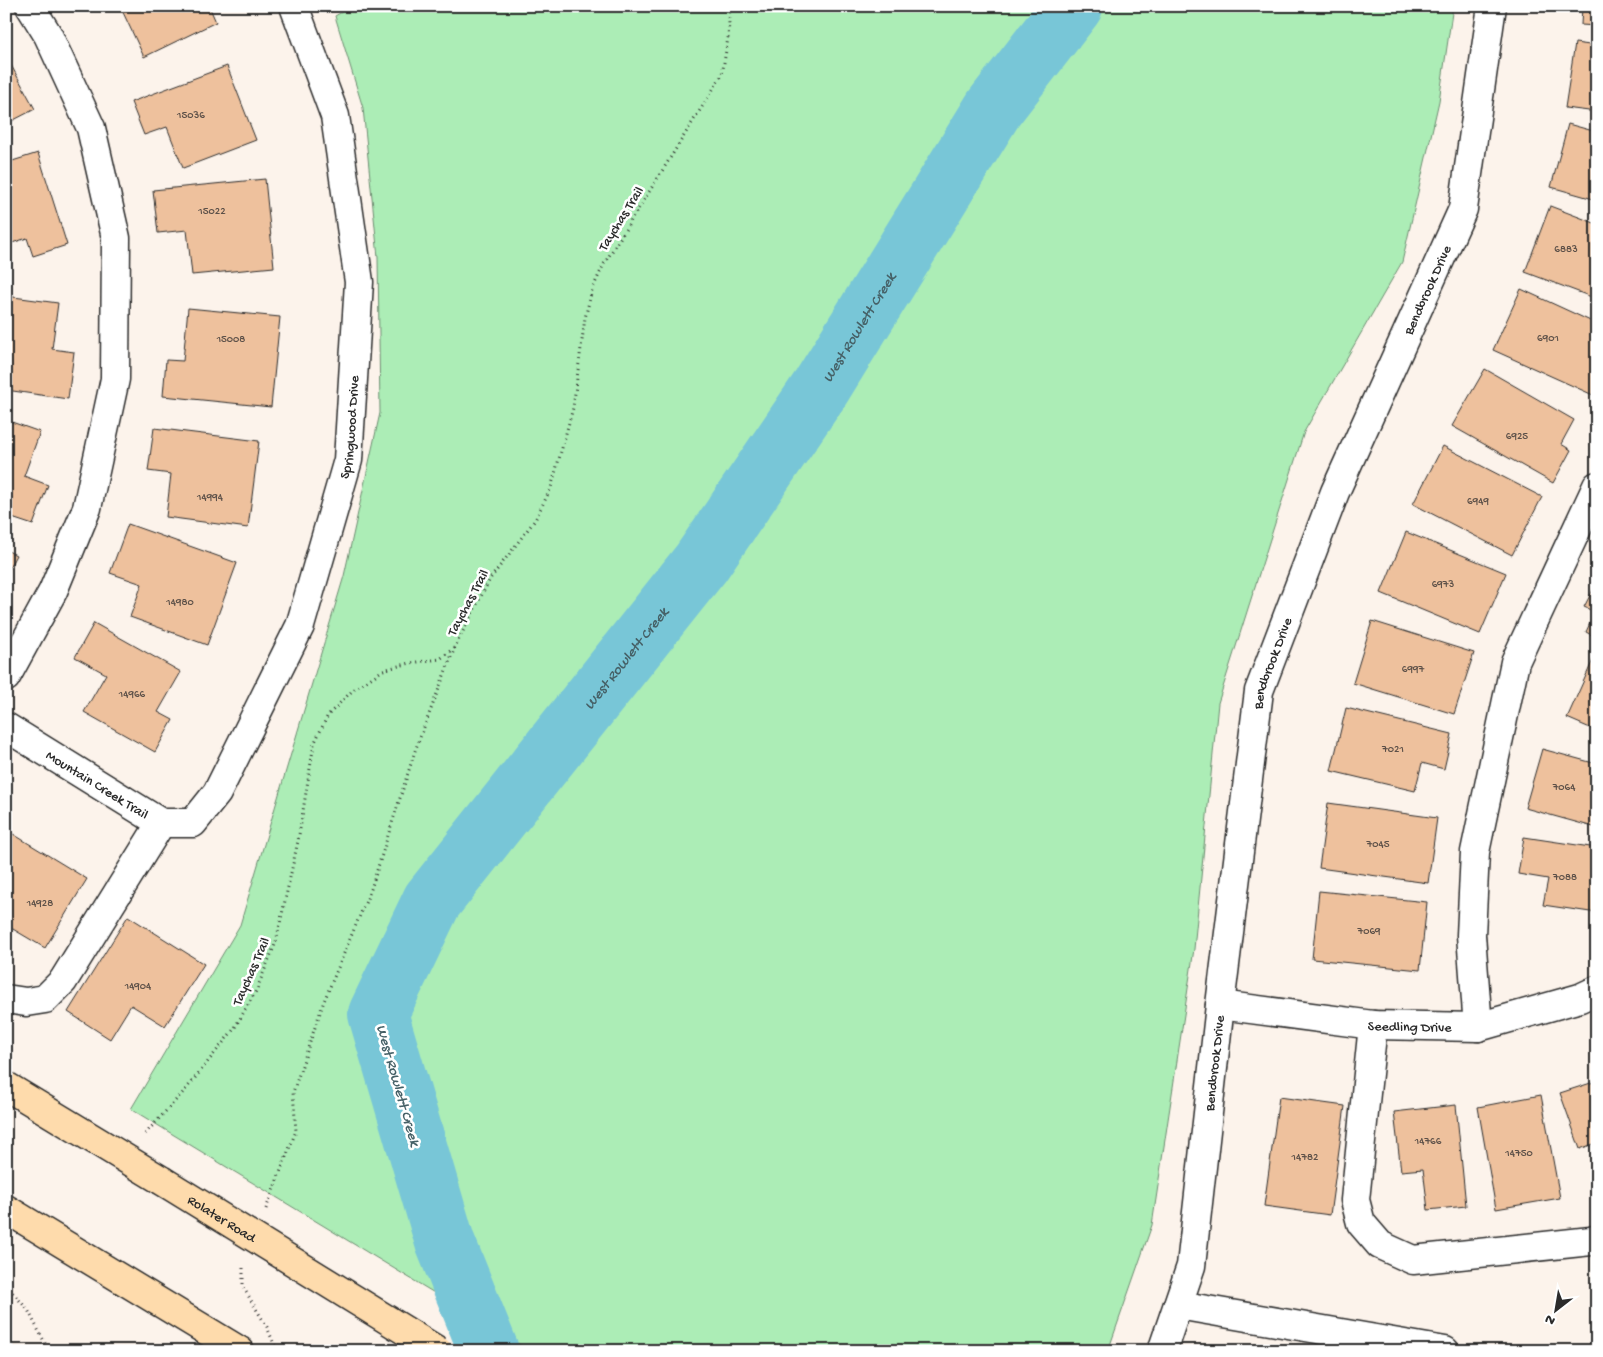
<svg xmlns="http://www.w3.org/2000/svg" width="1603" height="1357" viewBox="0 0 1603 1357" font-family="'Gochi Hand',sans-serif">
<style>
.green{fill:#acedb6;stroke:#6c8c70}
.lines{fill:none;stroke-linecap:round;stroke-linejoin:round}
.river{stroke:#78c6d7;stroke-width:60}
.building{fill:#eec19d;stroke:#2b2b2b}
.minor-casing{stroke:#2b2b2b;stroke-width:31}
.major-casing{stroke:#2b2b2b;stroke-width:31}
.path{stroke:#2b2b2b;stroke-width:3;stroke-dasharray:1 4;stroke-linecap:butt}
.minor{stroke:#fff;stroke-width:28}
.major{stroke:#fedbac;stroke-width:28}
.major-bridge-casing{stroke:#2b2b2b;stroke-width:31;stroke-linecap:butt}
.major-bridge{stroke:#fedbac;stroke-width:28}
.labels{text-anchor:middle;stroke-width:5;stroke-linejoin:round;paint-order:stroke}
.number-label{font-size:11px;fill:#5c5048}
.street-label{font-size:14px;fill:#2b2b2b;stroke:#fff}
.water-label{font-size:15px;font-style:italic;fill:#466167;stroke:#fff}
</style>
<rect width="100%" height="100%" fill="#fcf3eb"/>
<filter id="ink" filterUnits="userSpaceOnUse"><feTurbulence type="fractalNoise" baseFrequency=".02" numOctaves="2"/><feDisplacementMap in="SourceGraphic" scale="10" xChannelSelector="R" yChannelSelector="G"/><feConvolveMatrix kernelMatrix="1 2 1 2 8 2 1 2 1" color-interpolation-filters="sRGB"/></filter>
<g filter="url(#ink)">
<path class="green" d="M 352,6 L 1453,6 L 1439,101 L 1402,262 L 1304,432 L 1218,703 L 1194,949 L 1152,1225 L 1108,1351 L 530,1351 L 131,1109 L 240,925 L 344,576 L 380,413 L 378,257 L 363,108 L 335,16 Z"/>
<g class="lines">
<path class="river" id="s1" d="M 489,1351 L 445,1242 L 378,1014 L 432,901 L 701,563 L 820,389 L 994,108 L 1073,6"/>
</g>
<path class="building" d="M 120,6 L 209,6 L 216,22 L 144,57 Z
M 1582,6 L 1597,6 L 1597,26 L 1581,25 Z
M 1575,43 L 1597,46 L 1597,112 L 1565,108 Z
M 6,56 L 35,109 L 6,124 Z
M 227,66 L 256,140 L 183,168 L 167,127 L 144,135 L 131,102 Z
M 1568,124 L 1597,132 L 1597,200 L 1551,187 Z
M 38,153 L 67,245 L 33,256 L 27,238 L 6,245 L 6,163 Z
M 265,179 L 274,267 L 192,275 L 187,230 L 158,233 L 153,190 Z
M 1550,206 L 1597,224 L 1597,299 L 1525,272 Z
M 1521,289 L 1597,324 L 1597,387 L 1593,395 L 1493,350 Z
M 6,296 L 58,303 L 52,349 L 74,352 L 68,399 L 6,390 Z
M 188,308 L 280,317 L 271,407 L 163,396 L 166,360 L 183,361 Z
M 1485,369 L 1574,420 L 1561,444 L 1571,450 L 1553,483 L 1452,426 Z
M 6,420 L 40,432 L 24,476 L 48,485 L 33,525 L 6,516 Z
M 154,428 L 259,441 L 248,528 L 166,517 L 171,474 L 148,471 Z
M 1443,446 L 1542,497 L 1512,555 L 1413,504 Z
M 128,524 L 237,563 L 207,645 L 130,617 L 142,584 L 110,573 Z
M 1406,532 L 1506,573 L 1480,634 L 1381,593 Z
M 6,550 L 16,555 L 6,574 Z
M 1597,582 L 1597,638 L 1586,632 L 1595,612 L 1584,607 Z
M 1372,621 L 1474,653 L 1454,714 L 1353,683 Z
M 94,623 L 181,672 L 158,712 L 173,720 L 155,752 L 84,712 L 106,674 L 75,657 Z
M 1593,660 L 1597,661 L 1597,731 L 1567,718 Z
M 1346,708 L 1452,734 L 1444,769 L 1422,763 L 1415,791 L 1331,771 Z
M 1542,749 L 1597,764 L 1597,828 L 1525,808 Z
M 1328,803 L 1437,818 L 1428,883 L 1319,868 Z
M 13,834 L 87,879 L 45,948 L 6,925 L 6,845 Z
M 1524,837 L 1597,848 L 1597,913 L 1543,905 L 1548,879 L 1518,874 Z
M 1319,891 L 1427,902 L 1420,970 L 1312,959 Z
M 128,916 L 204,964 L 165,1026 L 131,1005 L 110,1039 L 68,1012 Z
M 1597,1081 L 1597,1155 L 1593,1144 L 1580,1149 L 1560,1093 Z
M 1541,1095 L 1560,1198 L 1496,1209 L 1478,1107 Z
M 1279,1097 L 1345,1106 L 1330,1215 L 1264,1206 Z
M 1456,1105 L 1466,1206 L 1428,1210 L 1423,1169 L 1401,1171 L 1394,1112 Z"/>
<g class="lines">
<defs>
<g id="minor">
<path d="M 6,677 L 53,591 L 87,508 L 115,379 L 116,238 L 91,128 L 48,35 L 30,6"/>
<path id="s2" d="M 6,727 L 161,823 L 193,823 L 217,793 L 300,626 L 348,460 L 359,282 L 335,116 L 294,6"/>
<path d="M 6,999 L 26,1002 L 45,999 L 63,981 L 161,823"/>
<path id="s3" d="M 1220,1005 L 1373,1025 L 1478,1027 L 1580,998 L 1597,990"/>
<path d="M 1373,1025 L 1355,1200 L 1361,1223 L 1380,1245 L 1413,1260 L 1591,1241 L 1597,1239"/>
<path d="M 1478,1027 L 1471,935 L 1475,852 L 1515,662 L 1597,486"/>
<path d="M 1178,1305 L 1445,1351"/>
<path id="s4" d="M 1162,1351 L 1191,1266 L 1220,1005 L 1259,691 L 1335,492 L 1463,209 L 1492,6"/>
</g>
<path id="major" d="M 6,1086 L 161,1180
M 6,1209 L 240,1351"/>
</defs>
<use href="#minor" class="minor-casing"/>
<use href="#major" class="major-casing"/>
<path class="path" d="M 145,1134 L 187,1088 L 234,1029 L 256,991 L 276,942 L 298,841 L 314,744 L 328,715 L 353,690 L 383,670 L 410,663 L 440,659 L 455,647 L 490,579 L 535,520 L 551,488 L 573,408 L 585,318 L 592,290 L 604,264 L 722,75 L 728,38 L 730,6
M 266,1209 L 296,1131 L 293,1092 L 324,1001 L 371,889 L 416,748 L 455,647
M 243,1268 L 243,1287 L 267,1327 L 277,1351
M 6,1285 L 28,1310 L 49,1351"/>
<use href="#minor" class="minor"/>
<use href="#major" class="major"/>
<defs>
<g id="major-bridge">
<path id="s5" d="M 161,1180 L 438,1351"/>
</g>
</defs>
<use href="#major-bridge" class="major-bridge-casing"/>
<use href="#major-bridge" class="major-bridge"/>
</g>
</g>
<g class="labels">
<g class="number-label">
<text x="191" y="118">15036</text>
<text x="212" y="214">15022</text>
<text x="1566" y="252">6883</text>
<text x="1548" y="341">6901</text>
<text x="231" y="342">15008</text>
<text x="1517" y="439">6925</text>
<text x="210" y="500">14994</text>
<text x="1478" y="504">6949</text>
<text x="1443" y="587">6973</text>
<text x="180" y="605">14980</text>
<text x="1413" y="672">6997</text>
<text x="132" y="697">14966</text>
<text x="1393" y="752">7021</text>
<text x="1564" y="790">7064</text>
<text x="1378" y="847">7045</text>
<text x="1565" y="880">7088</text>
<text x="40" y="906">14928</text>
<text x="1369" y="934">7069</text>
<text x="138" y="989">14904</text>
<text x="1428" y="1144">14766</text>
<text x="1519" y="1156">14750</text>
<text x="1305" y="1160">14782</text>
</g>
<g class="street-label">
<text transform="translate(620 218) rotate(-58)" y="5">Taychas Trail</text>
<text dy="5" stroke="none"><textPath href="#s4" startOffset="1104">Bendbrook Drive</textPath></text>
<text dy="5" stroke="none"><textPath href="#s2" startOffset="645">Springwood Drive</textPath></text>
<text transform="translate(467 602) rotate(-62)" y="5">Taychas Trail</text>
<text dy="5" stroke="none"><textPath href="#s4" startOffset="699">Bendbrook Drive</textPath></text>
<text dy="5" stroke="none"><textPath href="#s2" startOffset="108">Mountain Creek Trail</textPath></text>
<text transform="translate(250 971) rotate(-66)" y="5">Taychas Trail</text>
<text dy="5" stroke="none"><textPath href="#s3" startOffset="191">Seedling Drive</textPath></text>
<text dy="5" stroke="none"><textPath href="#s4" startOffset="294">Bendbrook Drive</textPath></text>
<text dy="5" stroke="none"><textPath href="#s5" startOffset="72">Rolater Road</textPath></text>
</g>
<g class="water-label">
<text dy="5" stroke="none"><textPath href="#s1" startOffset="1196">West Rowlett Creek</textPath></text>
<text dy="5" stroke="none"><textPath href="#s1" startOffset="791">West Rowlett Creek</textPath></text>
<text transform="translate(399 1085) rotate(74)" y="5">West Rowlett Creek</text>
</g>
</g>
<rect width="1603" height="1357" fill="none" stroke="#fff" stroke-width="25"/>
<rect x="12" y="12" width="1578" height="1332" fill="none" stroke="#2b2b2b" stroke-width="2" filter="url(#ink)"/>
<g transform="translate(1556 1310) rotate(211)" stroke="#ffffff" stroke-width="4" paint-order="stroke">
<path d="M0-4L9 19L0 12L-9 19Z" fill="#2b2b2b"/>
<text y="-8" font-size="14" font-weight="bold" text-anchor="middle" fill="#2b2b2b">N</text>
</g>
</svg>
